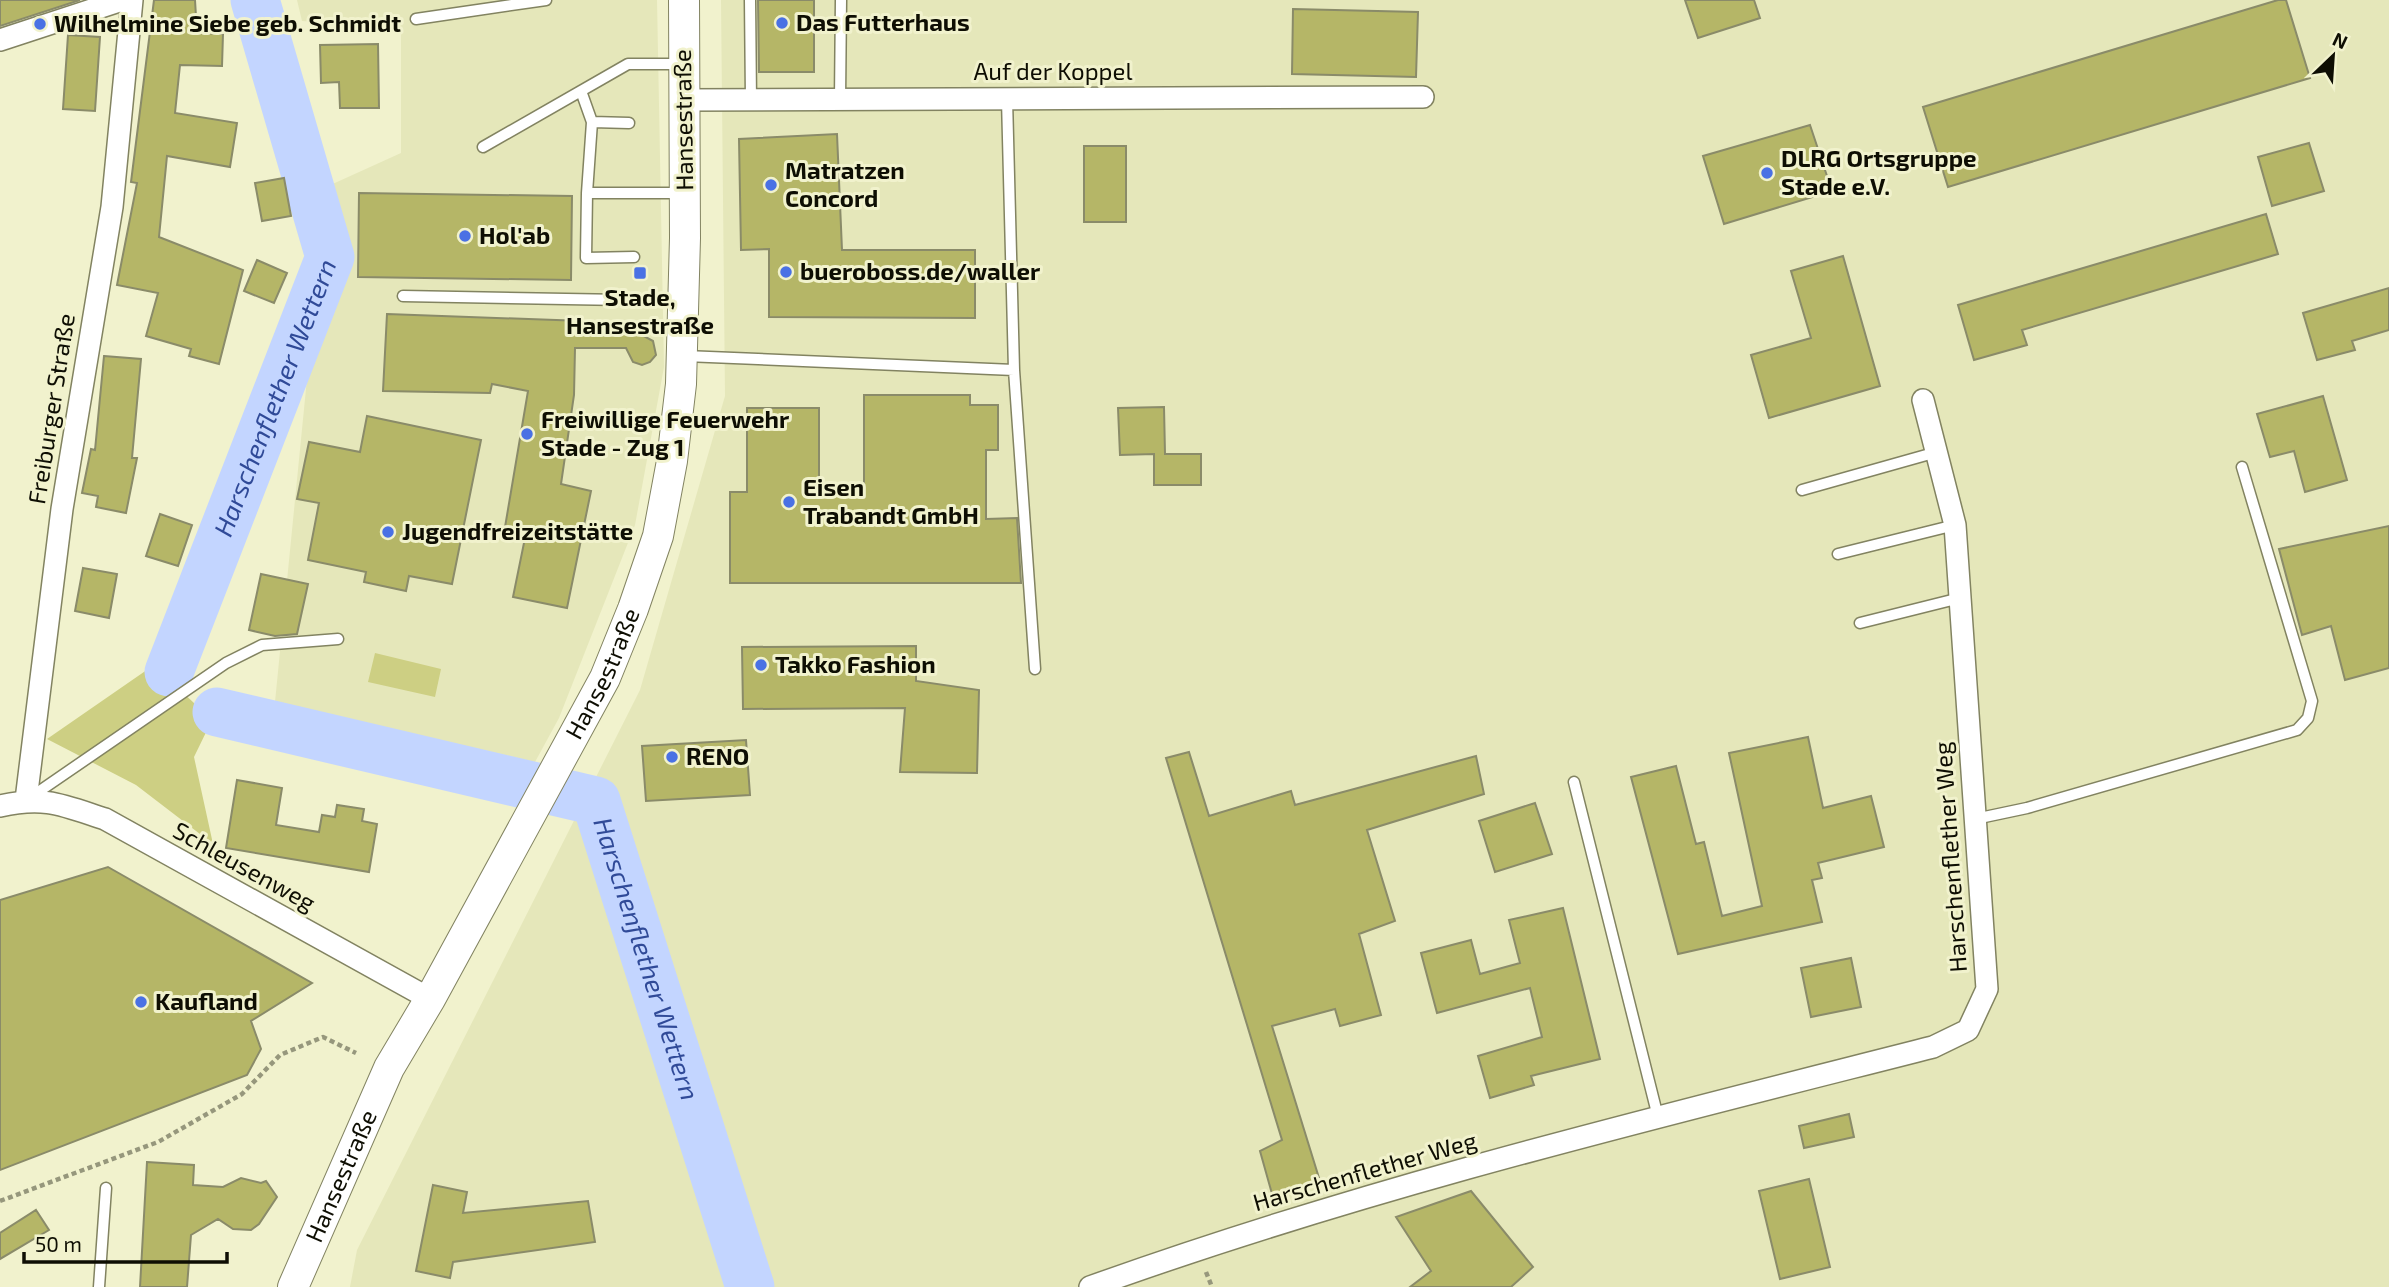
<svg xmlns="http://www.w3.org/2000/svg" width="2389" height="1287" viewBox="0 0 2389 1287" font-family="'Exo 2',sans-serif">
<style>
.built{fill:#e5e7ba}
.green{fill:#cdcf83}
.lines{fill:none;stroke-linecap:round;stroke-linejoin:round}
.river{stroke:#c3d5ff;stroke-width:49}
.building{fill:#b5b667;stroke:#8a8b69;stroke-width:2}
.service-casing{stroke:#828361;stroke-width:13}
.minor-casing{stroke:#828361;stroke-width:24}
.secondary-casing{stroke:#828361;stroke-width:32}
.path{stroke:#96977c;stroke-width:4.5;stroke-dasharray:5 3.5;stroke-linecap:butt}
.service{stroke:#fff;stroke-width:10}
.minor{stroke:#fff;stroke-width:21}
.secondary{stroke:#fff;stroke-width:30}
.poi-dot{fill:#4a71e4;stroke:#f1f2cd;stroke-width:2.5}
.labels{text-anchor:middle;stroke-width:6;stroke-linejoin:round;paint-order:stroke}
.poi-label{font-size:24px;font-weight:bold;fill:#0e0e03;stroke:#f1f2cd;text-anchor:start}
.street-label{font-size:24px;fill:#0e0e03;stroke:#f1f2cd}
.water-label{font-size:26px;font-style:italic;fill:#304a98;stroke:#f1f2cd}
</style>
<rect width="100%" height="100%" fill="#f1f2cd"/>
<path class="built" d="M 297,0 L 657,0 L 664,367 L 635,525 L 559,718 L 535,762 L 275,702 L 326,187 L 401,153 L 401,29 L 302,21 Z
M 721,0 L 2389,0 L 2389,1287 L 350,1287 L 357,1250 L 640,690 L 725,396 Z"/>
<path class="green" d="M 375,653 L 441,669 L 435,697 L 368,682 Z
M 167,656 L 161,672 L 212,720 L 194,757 L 213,844 L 136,785 L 47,739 Z"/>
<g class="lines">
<g class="river">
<path id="s1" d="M 169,672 L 330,257 L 255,0"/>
<path id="s2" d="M 217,712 L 596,801 L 750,1287"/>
</g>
</g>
<path class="building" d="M 0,0 L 80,0 L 0,26 Z
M 154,0 L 195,0 L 197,33 L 223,34 L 222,66 L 180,65 L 175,113 L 237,123 L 230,167 L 167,156 L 159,237 L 243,270 L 219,364 L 189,356 L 191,349 L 146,336 L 158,293 L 117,285 L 137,183 L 131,182 Z
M 758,0 L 814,0 L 814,72 L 759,72 Z
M 1685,0 L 1754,0 L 1760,18 L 1698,38 Z
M 2278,0 L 2286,0 L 2310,78 L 1948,187 L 1923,107 Z
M 1293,9 L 1418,12 L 1416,77 L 1292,74 Z
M 68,35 L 100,37 L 95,111 L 63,109 Z
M 378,44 L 379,108 L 340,108 L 339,82 L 321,83 L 320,45 Z
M 1810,125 L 1832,191 L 1724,224 L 1703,156 Z
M 837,134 L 842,250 L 975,250 L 975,318 L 769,317 L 769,249 L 741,250 L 739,139 Z
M 2309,143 L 2324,191 L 2272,206 L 2258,157 Z
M 1084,146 L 1126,146 L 1126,222 L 1084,222 Z
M 284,178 L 291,216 L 262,221 L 255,183 Z
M 359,193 L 572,196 L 571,280 L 358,277 Z
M 2266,214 L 2278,254 L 2022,330 L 2027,345 L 1974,360 L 1958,305 Z
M 1843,256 L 1880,386 L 1769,418 L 1751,355 L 1811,338 L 1791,271 Z
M 257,260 L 287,273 L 274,303 L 244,291 Z
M 2389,288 L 2389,330 L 2352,341 L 2355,350 L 2317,360 L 2303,313 Z
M 387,314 L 638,323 L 638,333 L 653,341 L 656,355 L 650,362 L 642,365 L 633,362 L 626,348 L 575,348 L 574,395 L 561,484 L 591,491 L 567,608 L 513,597 L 525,538 L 504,533 L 528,391 L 492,384 L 490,393 L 383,391 Z
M 104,356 L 141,359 L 132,458 L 137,458 L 126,513 L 96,507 L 98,496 L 82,493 L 91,449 L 95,450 Z
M 864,395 L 970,395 L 970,405 L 998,405 L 998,450 L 986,450 L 986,519 L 1017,518 L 1021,583 L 730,583 L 730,492 L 747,492 L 747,408 L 819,408 L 819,493 L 864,492 Z
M 2323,396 L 2347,480 L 2305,492 L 2294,451 L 2270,457 L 2257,414 Z
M 1164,407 L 1165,454 L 1201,454 L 1201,485 L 1154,485 L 1154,454 L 1120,455 L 1118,408 Z
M 367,416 L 481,440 L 452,584 L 409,576 L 406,591 L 364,582 L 366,572 L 308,560 L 319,503 L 297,499 L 309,442 L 360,452 Z
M 160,514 L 192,525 L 178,566 L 146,556 Z
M 2389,526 L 2389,668 L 2345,680 L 2331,626 L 2302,635 L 2279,549 Z
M 83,568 L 117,574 L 109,618 L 75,611 Z
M 261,574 L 308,584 L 297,634 L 275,636 L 249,630 Z
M 916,646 L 916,681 L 979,690 L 977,773 L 900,772 L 905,708 L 743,709 L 742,647 Z
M 1808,737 L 1823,808 L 1871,796 L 1884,847 L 1818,863 L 1822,878 L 1812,880 L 1822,922 L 1678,954 L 1631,777 L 1676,766 L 1696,844 L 1704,842 L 1722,916 L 1762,906 L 1729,753 Z
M 746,740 L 750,795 L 646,801 L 642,746 Z
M 1189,752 L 1209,816 L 1291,791 L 1295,805 L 1476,756 L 1484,794 L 1367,830 L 1395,921 L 1359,934 L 1381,1015 L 1340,1026 L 1335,1009 L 1272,1026 L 1319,1178 L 1274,1201 L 1260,1151 L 1282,1140 L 1166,758 Z
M 237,780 L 282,788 L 276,825 L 319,832 L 322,815 L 335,817 L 337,805 L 364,809 L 362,821 L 377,824 L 369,872 L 226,848 Z
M 1535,803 L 1552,854 L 1495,872 L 1479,821 Z
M 108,867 L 312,983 L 251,1021 L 261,1049 L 247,1075 L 0,1170 L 0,900 Z
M 1563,908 L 1600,1059 L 1531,1076 L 1534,1085 L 1490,1098 L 1478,1056 L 1542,1037 L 1530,988 L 1437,1013 L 1421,953 L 1471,940 L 1480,974 L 1520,963 L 1509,920 Z
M 1851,958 L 1861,1007 L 1811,1017 L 1801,968 Z
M 1849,1114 L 1854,1137 L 1804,1148 L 1799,1126 Z
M 147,1162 L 194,1165 L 193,1185 L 223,1187 L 241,1178 L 261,1183 L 266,1181 L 277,1197 L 259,1224 L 251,1230 L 233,1229 L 218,1219 L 191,1235 L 187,1287 L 140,1287 Z
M 1809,1179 L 1830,1267 L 1780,1279 L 1759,1191 Z
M 433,1185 L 467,1192 L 463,1213 L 588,1201 L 595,1242 L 453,1262 L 450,1278 L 416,1271 Z
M 1471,1191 L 1533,1267 L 1511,1287 L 1410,1287 L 1431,1271 L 1396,1217 Z
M 36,1210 L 49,1230 L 0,1259 L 0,1233 Z"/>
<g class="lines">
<defs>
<path id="service" d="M 750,0 L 751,100
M 416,19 L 546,0
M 581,91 L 592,122 L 587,193 L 683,193
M 840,99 L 841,0
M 592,122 L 629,123
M 483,147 L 628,64 L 683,64
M 587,193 L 586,258 L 634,257
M 403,296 L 682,301
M 685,356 L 1014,370 L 1007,99
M 1014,370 L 1035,669
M 1802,490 L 1937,452
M 1838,554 L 1955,525
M 1860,623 L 1960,598
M 1574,782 L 1658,1117
M 28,799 L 226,663 L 262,645 L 338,639
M 1975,819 L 2027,808 L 2297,730 L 2308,718 L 2312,701 L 2242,467
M 99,1287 L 106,1188"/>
<path id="minor" d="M 0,40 L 122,0
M 683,100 L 1423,97
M 26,800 L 62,509 L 112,207 L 132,0
M 0,806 C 45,796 62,805 105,819 L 430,999
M 1090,1287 C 1365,1188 1650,1119 1933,1047 L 1968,1030 L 1987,989 L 1955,525 L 1923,400"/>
<g id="secondary">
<path id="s3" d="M 293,1287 L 389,1068 L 430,999 L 605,678 L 633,609 L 658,536 L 672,461 L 681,384 L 685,238 L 684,0"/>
</g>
</defs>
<use href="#service" class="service-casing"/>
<use href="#minor" class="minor-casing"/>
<use href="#secondary" class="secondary-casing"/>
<path class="path" d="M 0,1201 L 158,1142 L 242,1094 L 280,1055 L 323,1037 L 356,1053
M 1206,1272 L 1212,1287"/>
<use href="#service" class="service"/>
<use href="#minor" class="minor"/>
<use href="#secondary" class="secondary"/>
</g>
<g class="poi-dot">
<circle cx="782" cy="23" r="7"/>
<circle cx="40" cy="24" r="7"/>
<circle cx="1767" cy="173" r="7"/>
<circle cx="771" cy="185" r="7"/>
<circle cx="465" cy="236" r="7"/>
<circle cx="786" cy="272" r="7"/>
<rect x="633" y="266" width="14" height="14" rx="3.5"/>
<circle cx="527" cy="434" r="7"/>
<circle cx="789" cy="502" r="7"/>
<circle cx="388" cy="532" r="7"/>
<circle cx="761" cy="665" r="7"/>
<circle cx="672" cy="757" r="7"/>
<circle cx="141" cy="1002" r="7"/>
</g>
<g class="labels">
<g class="poi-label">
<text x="796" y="31">Das Futterhaus</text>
<text x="54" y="32">Wilhelmine Siebe geb. Schmidt</text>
<text x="1781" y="167">DLRG Ortsgruppe<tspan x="1781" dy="28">Stade e.V.</tspan></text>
<text x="785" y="179">Matratzen<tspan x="785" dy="28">Concord</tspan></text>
<text x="479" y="244">Hol'ab</text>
<text x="800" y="280">bueroboss.de/waller</text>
<text x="640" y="306" text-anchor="middle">Stade,<tspan x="640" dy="28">Hansestraße</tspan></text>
<text x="541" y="428">Freiwillige Feuerwehr<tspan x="541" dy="28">Stade - Zug 1</tspan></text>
<text x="803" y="496">Eisen<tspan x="803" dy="28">Trabandt GmbH</tspan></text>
<text x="402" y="540">Jugendfreizeitstätte</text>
<text x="775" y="673">Takko Fashion</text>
<text x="686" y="765">RENO</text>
<text x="155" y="1010">Kaufland</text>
</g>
<g class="street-label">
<text x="1053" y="80">Auf der Koppel</text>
<text transform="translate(684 120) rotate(-91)" y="8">Hansestraße</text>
<text transform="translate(52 409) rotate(-81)" y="8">Freiburger Straße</text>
<text dy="8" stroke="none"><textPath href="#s3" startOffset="688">Hansestraße</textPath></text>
<text transform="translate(1951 857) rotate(-94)" y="8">Harschenflether Weg</text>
<text transform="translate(244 867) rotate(29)" y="8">Schleusenweg</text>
<text transform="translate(1365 1172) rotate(-16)" y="8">Harschenflether Weg</text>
<text dy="8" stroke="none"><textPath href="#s3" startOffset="121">Hansestraße</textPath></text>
</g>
<g class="water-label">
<text dy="9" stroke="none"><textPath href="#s1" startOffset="294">Harschenflether Wettern</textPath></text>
<text dy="9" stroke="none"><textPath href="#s2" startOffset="555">Harschenflether Wettern</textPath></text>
</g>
</g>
<g transform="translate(2333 56) rotate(25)" stroke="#f1f2cd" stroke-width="5" paint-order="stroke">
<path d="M0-5L12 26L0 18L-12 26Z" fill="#0e0e03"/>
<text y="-10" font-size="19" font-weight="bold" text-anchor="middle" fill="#0e0e03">N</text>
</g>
<path d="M24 1252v10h203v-10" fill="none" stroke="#0e0e03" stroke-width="3.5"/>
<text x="35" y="1252" font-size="21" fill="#0e0e03" stroke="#f1f2cd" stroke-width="5" paint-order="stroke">50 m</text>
</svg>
